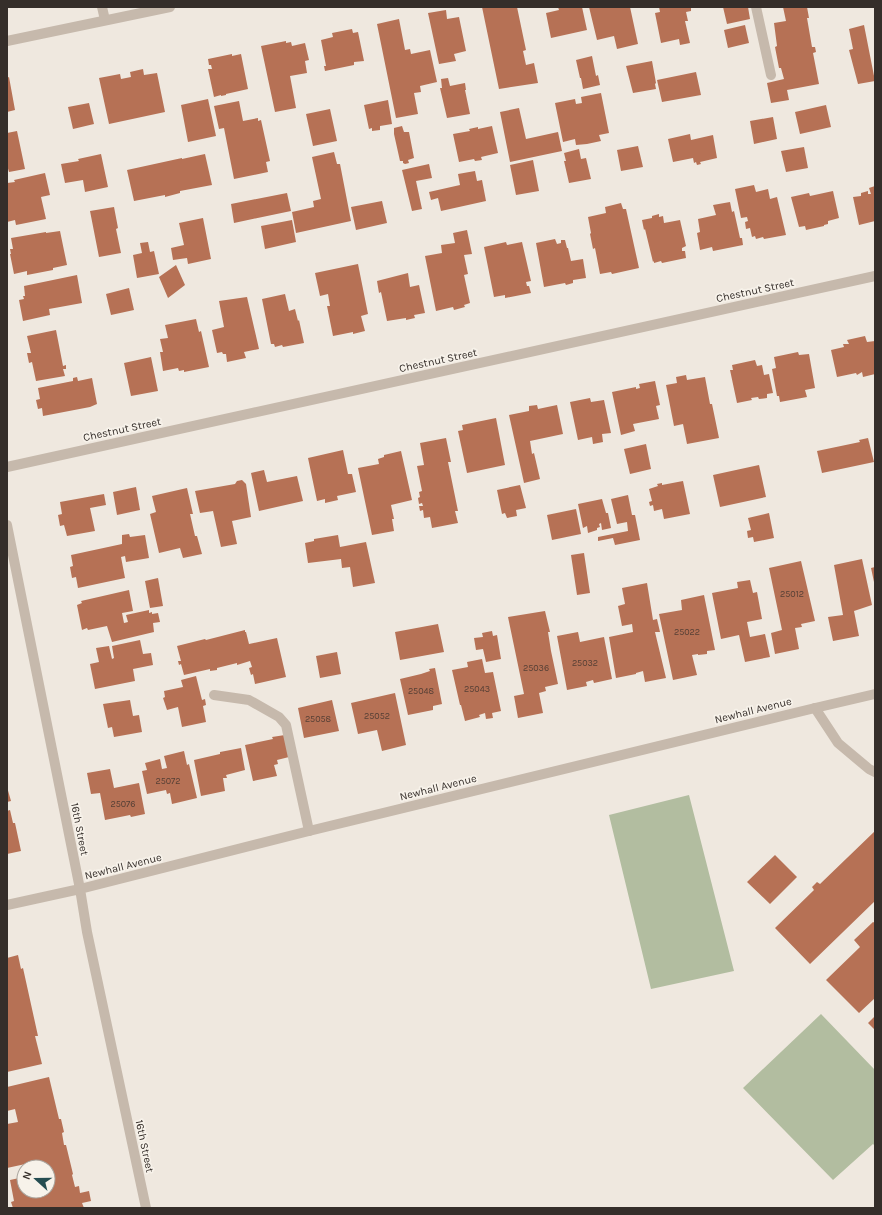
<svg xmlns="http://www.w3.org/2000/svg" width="882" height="1215" viewBox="0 0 882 1215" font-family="Karla,sans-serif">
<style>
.green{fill:#b2bda0}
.building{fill:#b67155}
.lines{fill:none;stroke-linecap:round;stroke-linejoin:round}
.lane{stroke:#c6b9ac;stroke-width:10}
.street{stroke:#c6b9ac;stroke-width:10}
.labels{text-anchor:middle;stroke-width:3.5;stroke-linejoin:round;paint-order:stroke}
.number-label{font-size:9px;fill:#553f35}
.street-label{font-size:11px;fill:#352e2a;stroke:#f7f2ea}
</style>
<rect width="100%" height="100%" fill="#efe8df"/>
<path class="green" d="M 689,795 L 734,971 L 651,989 L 609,815 Z
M 821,1014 L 875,1070 L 875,1146 L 873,1144 L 833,1180 L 743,1088 Z"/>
<path class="building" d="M 482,7 L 517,7 L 526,50 L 523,51 L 526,65 L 534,63 L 538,83 L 499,89 Z
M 558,7 L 582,7 L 587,30 L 551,38 L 546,13 L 559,10 Z
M 589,7 L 630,7 L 638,44 L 617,49 L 614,36 L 597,40 Z
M 659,7 L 695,7 L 691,8 L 691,11 L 686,12 L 688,21 L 685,21 L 690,43 L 680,45 L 679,39 L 661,43 L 655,13 L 660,12 Z
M 723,7 L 748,7 L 750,19 L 727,24 Z
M 783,7 L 807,7 L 809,18 L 807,18 L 812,47 L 815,47 L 816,52 L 813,53 L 819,84 L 787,90 L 789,100 L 771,103 L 767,83 L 784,79 L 781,68 L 779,68 L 775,47 L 777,46 L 774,23 L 786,21 Z
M 446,10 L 447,19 L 459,17 L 466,51 L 454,54 L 456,61 L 439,64 L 428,13 Z
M 399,19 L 405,50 L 410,49 L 411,54 L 430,50 L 437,82 L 420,86 L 421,92 L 414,93 L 418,114 L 396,118 L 377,24 Z
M 745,25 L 749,43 L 728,48 L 724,30 Z
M 864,25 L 875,81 L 858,84 L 849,50 L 853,49 L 849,29 Z
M 352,29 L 353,33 L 358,32 L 364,61 L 354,62 L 354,65 L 325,71 L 324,66 L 326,66 L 321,40 L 333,37 L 332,33 Z
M 286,41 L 286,43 L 291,42 L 292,46 L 305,43 L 309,60 L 305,61 L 307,73 L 290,76 L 296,108 L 275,112 L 261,46 Z
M 232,54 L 232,56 L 241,54 L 248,89 L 226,94 L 226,95 L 221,96 L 221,95 L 214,97 L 208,69 L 212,69 L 211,65 L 209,65 L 208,59 Z
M 592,56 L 596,76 L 598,75 L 600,85 L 583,89 L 581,78 L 580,78 L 576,60 Z
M 652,61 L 656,83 L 655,84 L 656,89 L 633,93 L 626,66 Z
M 143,69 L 144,75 L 157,73 L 165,112 L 109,124 L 99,78 L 120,74 L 121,79 L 131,77 L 130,72 Z
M 696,72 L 701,95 L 662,102 L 657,80 Z
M 9,77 L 15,110 L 7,112 L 7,78 Z
M 448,78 L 450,86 L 465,83 L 466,90 L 465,90 L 470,114 L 447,118 L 440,88 L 442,88 L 441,79 Z
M 601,93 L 609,133 L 599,135 L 601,141 L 587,144 L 576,145 L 575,139 L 563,142 L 555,103 L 575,99 L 576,104 L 582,103 L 581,97 Z
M 208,99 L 216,136 L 188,142 L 181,105 Z
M 388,100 L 392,124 L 380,126 L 380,130 L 372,131 L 372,128 L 369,129 L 364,105 Z
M 239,101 L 243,121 L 258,118 L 258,121 L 261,120 L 270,161 L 266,162 L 268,172 L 234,179 L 224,128 L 219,129 L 214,106 Z
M 89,103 L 94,124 L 73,129 L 68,107 Z
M 826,105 L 831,127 L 800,134 L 795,112 Z
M 519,108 L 526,139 L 558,132 L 562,151 L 510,162 L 500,112 Z
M 330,109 L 337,141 L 313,146 L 306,114 Z
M 773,117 L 777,139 L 754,144 L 750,121 Z
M 402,126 L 404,132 L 409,132 L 414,158 L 408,160 L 409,163 L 405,164 L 403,163 L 403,161 L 400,161 L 394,134 L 394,128 Z
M 492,126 L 498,153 L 481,157 L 482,160 L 475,161 L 474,159 L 459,162 L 453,134 L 470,131 L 469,129 L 478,127 L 478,129 Z
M 17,131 L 25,169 L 9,172 L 7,165 L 7,133 Z
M 690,134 L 691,140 L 713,135 L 717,158 L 700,162 L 701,164 L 697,165 L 696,162 L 694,163 L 693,158 L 673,162 L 668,139 Z
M 638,146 L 643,167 L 621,171 L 617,150 Z
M 804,147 L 808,168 L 786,172 L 781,151 Z
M 579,149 L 581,159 L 586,158 L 591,179 L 569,183 L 564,161 L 566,161 L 564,153 Z
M 334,152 L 337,164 L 340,164 L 351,221 L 296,233 L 292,212 L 314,207 L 313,201 L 321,199 L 312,157 Z
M 101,154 L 108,187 L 85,192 L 83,180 L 65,183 L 61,164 L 79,161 L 78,159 Z
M 205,154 L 212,185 L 180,191 L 180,193 L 165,197 L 165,195 L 134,201 L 127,170 L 182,158 L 182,159 Z
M 533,160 L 539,191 L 516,195 L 510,165 Z
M 429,164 L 432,178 L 416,181 L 422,209 L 412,211 L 402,170 Z
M 475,171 L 477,181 L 482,180 L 486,201 L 441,211 L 438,198 L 431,200 L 429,192 L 460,185 L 458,174 Z
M 45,173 L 50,195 L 41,197 L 46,219 L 16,225 L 15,220 L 7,222 L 7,183 L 15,182 L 14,180 Z
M 754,185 L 756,192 L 768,189 L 770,199 L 777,197 L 786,235 L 764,239 L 763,237 L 756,239 L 755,236 L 752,237 L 750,228 L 746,229 L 745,222 L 748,221 L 747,217 L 741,218 L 735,189 Z
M 875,186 L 875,221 L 859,225 L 853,197 L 861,196 L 861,193 L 868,191 L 868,194 L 871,194 L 869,188 Z
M 833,191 L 839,218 L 828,221 L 828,224 L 824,225 L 824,226 L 806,230 L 805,226 L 799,227 L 791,197 L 809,193 L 810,196 Z
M 287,193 L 291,211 L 234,223 L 231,204 Z
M 382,201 L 387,223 L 356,230 L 351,207 Z
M 730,202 L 732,212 L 734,211 L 740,238 L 742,238 L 743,245 L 713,251 L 712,247 L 700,250 L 697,233 L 700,232 L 698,219 L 716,215 L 713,205 Z
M 621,203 L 623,209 L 626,209 L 639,268 L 612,274 L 611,272 L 600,274 L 595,248 L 593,249 L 590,234 L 591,233 L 588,217 L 606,213 L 605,207 Z
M 114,207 L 118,228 L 116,229 L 121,253 L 99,257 L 90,211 Z
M 659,214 L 659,217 L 663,216 L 664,223 L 680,220 L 686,246 L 682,248 L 682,251 L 685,251 L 686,258 L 662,263 L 661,261 L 654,263 L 654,261 L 653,262 L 645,229 L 644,230 L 642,220 L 652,218 L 652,216 Z
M 203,218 L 211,259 L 188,264 L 187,258 L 173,260 L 171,248 L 184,245 L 179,223 Z
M 292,220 L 296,242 L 265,249 L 261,226 Z
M 467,230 L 472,254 L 464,255 L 468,274 L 464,275 L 470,303 L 464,305 L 465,307 L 454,310 L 453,307 L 436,311 L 425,256 L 442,253 L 441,245 L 455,243 L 453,233 Z
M 60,231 L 67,265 L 53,268 L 53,270 L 27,275 L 27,271 L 14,274 L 10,254 L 11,254 L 10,249 L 13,249 L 11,238 L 46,232 L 46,233 Z
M 555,239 L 557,244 L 561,243 L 561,240 L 565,240 L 567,248 L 568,248 L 571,261 L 583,259 L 586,278 L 573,280 L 573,283 L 566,285 L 565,283 L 544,287 L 536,243 Z
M 148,242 L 150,252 L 154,251 L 159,274 L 137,278 L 133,255 L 142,253 L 140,243 Z
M 506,242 L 507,245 L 522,242 L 531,281 L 526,282 L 527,286 L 529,286 L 531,293 L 505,298 L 505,295 L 494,297 L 484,247 Z
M 358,264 L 368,314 L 361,316 L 365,331 L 353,334 L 353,332 L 333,336 L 327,306 L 330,306 L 328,294 L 320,296 L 315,273 Z
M 176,265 L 185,285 L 168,298 L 159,277 Z
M 408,273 L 410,287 L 419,285 L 425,313 L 414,315 L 415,318 L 406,320 L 406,318 L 387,321 L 381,292 L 379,293 L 377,281 Z
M 77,275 L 82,303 L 49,309 L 50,315 L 23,321 L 19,300 L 24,299 L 23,296 L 25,296 L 24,286 Z
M 129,288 L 134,310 L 111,315 L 106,294 Z
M 285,294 L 289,311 L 295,309 L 298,321 L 299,320 L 304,343 L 283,347 L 282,345 L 275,347 L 274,344 L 271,344 L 262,299 Z
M 247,297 L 259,349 L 244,352 L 246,358 L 227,362 L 226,354 L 223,354 L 222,352 L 217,353 L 212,330 L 224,327 L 219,301 Z
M 196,319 L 199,332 L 201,331 L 209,367 L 184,372 L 184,370 L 179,371 L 178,368 L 163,371 L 160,352 L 163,352 L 160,339 L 168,338 L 165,325 Z
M 56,330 L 63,366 L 66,365 L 66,369 L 63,369 L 65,376 L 36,381 L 32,362 L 29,363 L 27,353 L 31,353 L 27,336 Z
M 865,336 L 867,342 L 875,341 L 875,374 L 863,377 L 862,372 L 857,375 L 856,373 L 837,377 L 831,350 L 844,347 L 843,344 L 849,344 L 847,340 Z
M 798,352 L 799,355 L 809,354 L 815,388 L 805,390 L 807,397 L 780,402 L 779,396 L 777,396 L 772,369 L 776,368 L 774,357 Z
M 151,357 L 158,391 L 131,396 L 124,363 Z
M 755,360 L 757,366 L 762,365 L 764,375 L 769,374 L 773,393 L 767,394 L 767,398 L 759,399 L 758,397 L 751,398 L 752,400 L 737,403 L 730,370 L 733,370 L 732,365 Z
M 686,375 L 687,380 L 705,377 L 710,404 L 712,404 L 719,438 L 687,444 L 683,424 L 674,426 L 666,385 L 677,383 L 676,377 Z
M 77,377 L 78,381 L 92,378 L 97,404 L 90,407 L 43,416 L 42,408 L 38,409 L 36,400 L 40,399 L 38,388 L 73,381 L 73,378 Z
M 655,381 L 660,405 L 656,406 L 659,419 L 633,424 L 635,431 L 621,435 L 612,392 L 636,387 L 636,389 L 640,388 L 639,384 Z
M 590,398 L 591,402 L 604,400 L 611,433 L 602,434 L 603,442 L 593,444 L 592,437 L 578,440 L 570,402 Z
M 537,405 L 538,409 L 557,405 L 563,434 L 530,441 L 532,454 L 534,453 L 540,479 L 524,483 L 509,415 L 529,411 L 529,406 Z
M 496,418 L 505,465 L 467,473 L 458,431 L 463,430 L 462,425 Z
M 446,438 L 451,462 L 448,462 L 458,511 L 455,511 L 458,523 L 432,528 L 430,517 L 424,518 L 423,510 L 420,511 L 419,506 L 423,506 L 422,503 L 419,504 L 418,498 L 420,497 L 419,492 L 422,491 L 417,466 L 424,465 L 420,443 Z
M 868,438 L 874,462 L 822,473 L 817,451 L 860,442 L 859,440 Z
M 646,444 L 651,469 L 630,474 L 624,449 Z
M 343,450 L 348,474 L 352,474 L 356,492 L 337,496 L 338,500 L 325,503 L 325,499 L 317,501 L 308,458 Z
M 401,451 L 412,500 L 391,505 L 394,519 L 392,519 L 394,531 L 372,535 L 358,468 L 379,464 L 378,459 L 384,457 L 384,455 Z
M 759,465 L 766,497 L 720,507 L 713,475 Z
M 264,470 L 267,482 L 297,476 L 303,501 L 259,511 L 251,473 Z
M 242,480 L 246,484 L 251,517 L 232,521 L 237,544 L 221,547 L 213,511 L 200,513 L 195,491 L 235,484 L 237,481 Z
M 683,481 L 690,514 L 664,519 L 662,509 L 654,511 L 653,505 L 650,506 L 649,502 L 652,501 L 649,489 L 658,486 L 657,484 L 662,483 L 662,485 Z
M 520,485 L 526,508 L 516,510 L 517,516 L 507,518 L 505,513 L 502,514 L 497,490 Z
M 136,487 L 140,510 L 117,515 L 113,492 Z
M 187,488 L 193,514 L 190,514 L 195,536 L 197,536 L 202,554 L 183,558 L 180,548 L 159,553 L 150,514 L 156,512 L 152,496 Z
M 104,494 L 106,505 L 90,508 L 95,531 L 67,536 L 64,525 L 60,526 L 58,515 L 62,514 L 60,502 Z
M 628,495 L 632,515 L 635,515 L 640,540 L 615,545 L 613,538 L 598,541 L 598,537 L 628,531 L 627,522 L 617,524 L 611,499 Z
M 602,499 L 606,513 L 608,513 L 611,528 L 602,530 L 601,523 L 599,524 L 600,527 L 597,528 L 597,530 L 588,533 L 587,526 L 583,528 L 578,504 Z
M 576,509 L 581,534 L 552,540 L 547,515 Z
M 769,513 L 774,538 L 754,542 L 753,537 L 748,538 L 747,531 L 751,530 L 748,518 Z
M 129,534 L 130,537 L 145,535 L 149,558 L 126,562 L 125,556 L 121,557 L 125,578 L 78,588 L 76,577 L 72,578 L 70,567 L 73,566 L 71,555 L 122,544 L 122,535 Z
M 338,535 L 340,547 L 366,542 L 375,583 L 353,587 L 350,567 L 342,568 L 341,559 L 308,563 L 305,543 L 314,541 L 314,539 Z
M 584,553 L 590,593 L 577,595 L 571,555 Z
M 862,559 L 872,605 L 854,611 L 859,636 L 833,641 L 828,617 L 843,615 L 834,565 Z
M 801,561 L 815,621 L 801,624 L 802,627 L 795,628 L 799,649 L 775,654 L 771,633 L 782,630 L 769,568 Z
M 875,567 L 875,582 L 874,582 L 871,568 Z
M 158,578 L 163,606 L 150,608 L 145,581 Z
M 750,580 L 753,593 L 757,592 L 762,619 L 747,622 L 750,637 L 765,634 L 770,657 L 745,662 L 739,635 L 721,639 L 712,593 L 738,588 L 737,582 Z
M 647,583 L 653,620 L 657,619 L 660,632 L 655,632 L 666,678 L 645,682 L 643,671 L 636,673 L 636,674 L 616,678 L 609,637 L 633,632 L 632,624 L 622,626 L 618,606 L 625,604 L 622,588 Z
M 129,590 L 133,611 L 122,613 L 124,623 L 128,622 L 126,615 L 149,610 L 149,613 L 152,612 L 152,614 L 158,613 L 160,622 L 153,623 L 154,632 L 112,642 L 107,626 L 88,630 L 87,628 L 82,630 L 77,605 L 82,603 L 81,601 Z
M 704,595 L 715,650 L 707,651 L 707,654 L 698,655 L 698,654 L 692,655 L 697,675 L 673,680 L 659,614 L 682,610 L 681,600 Z
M 545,611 L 550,632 L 548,632 L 551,651 L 558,684 L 545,687 L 546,691 L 539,693 L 543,713 L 518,718 L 514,696 L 524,694 L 508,617 Z
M 438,624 L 444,652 L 400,660 L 395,632 Z
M 245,630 L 245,632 L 246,632 L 249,644 L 277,638 L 286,677 L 255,684 L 253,674 L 251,675 L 249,668 L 252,667 L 250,661 L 237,665 L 237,663 L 217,668 L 217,670 L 210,671 L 210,669 L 184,675 L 181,664 L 179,665 L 178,661 L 181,661 L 177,646 L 205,639 L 206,640 Z
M 492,631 L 493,636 L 497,635 L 501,659 L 486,662 L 483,649 L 476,650 L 474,638 L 483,637 L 482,633 Z
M 578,632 L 580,642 L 604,637 L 612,679 L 594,683 L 593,680 L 586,682 L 587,686 L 567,690 L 557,636 Z
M 140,640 L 143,654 L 151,653 L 153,665 L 133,669 L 135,681 L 95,689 L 90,664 L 99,662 L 96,648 L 109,646 L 112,659 L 114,658 L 112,646 Z
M 337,652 L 341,674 L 320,678 L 316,656 Z
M 482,659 L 485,673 L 493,672 L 501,711 L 492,713 L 493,718 L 486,719 L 485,713 L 479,715 L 480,717 L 465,721 L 461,705 L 460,705 L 452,670 L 468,667 L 467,662 Z
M 435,668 L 442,704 L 433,706 L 433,710 L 408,715 L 400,679 L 421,674 L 430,671 L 429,669 Z
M 196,676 L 202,700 L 205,699 L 206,705 L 203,706 L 206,722 L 182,727 L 178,707 L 167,710 L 163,698 L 165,697 L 164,691 L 183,687 L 181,680 Z
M 395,693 L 406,745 L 382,751 L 377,730 L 358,734 L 351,703 Z
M 130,700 L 133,716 L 139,715 L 142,732 L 114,737 L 112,727 L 108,728 L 103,704 Z
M 332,700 L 339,731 L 304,738 L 298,708 Z
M 285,735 L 289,757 L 277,760 L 278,764 L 274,765 L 277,776 L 253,781 L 245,745 L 273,739 L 272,737 Z
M 241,748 L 245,770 L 226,775 L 227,778 L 223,778 L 225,791 L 201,796 L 194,760 L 220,754 L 220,752 Z
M 184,751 L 187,765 L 189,764 L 197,798 L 172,804 L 170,793 L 167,794 L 166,790 L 147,794 L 142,771 L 147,770 L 145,763 L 160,759 L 162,769 L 167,768 L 164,756 Z
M 110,769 L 114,788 L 139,783 L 145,814 L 131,817 L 130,815 L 105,820 L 100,793 L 91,794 L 87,773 Z
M 7,787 L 11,801 L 7,802 Z
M 10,810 L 13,823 L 15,823 L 21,851 L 7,854 L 7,811 Z
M 875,831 L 875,901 L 810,964 L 775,928 L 814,890 L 812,887 L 817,882 L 820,884 Z
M 775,855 L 797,877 L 770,904 L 747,882 Z
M 873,922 L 875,923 L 875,998 L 859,1013 L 826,980 L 860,947 L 854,940 Z
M 18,955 L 21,969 L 23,968 L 38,1036 L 35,1036 L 42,1064 L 7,1072 L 7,958 Z
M 875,1016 L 875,1030 L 868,1023 Z
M 49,1077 L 59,1119 L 61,1119 L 64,1132 L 62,1133 L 64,1145 L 66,1145 L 73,1174 L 72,1175 L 75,1187 L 79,1186 L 80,1193 L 89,1191 L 91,1201 L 82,1203 L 84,1208 L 13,1208 L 11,1202 L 14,1201 L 10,1180 L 24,1177 L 24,1191 L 48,1191 L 48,1167 L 31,1167 L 30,1163 L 7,1168 L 7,1124 L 18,1122 L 15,1109 L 7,1111 L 7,1087 Z"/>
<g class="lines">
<path class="lane" d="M 102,7 L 105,20
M 756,7 L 771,75
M 214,695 L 249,700 L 279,717 L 286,725 L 309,831
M 815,708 L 838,743 L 869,769 L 875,772"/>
<path class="street" d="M 7,41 L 170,7
M 7,467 L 875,276
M 7,525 L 80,889 L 87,932 L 146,1208
M 7,905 L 80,889 L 309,831 L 815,708 L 875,694"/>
</g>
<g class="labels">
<g class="number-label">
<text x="792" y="597">25012</text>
<text x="687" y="635">25022</text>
<text x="585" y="666">25032</text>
<text x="536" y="671">25036</text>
<text x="477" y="692">25043</text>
<text x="421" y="694">25048</text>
<text x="377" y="719">25052</text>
<text x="318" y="722">25058</text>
<text x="168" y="784">25072</text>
<text x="123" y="807">25076</text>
</g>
<g class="street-label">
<text transform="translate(755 290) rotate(-12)" y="4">Chestnut Street</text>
<text transform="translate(438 360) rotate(-12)" y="4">Chestnut Street</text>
<text transform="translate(122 429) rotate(-12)" y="4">Chestnut Street</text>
<text transform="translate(753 710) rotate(-14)" y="4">Newhall Avenue</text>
<text transform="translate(438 787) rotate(-14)" y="4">Newhall Avenue</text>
<text transform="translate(80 829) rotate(79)" y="4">16th Street</text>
<text transform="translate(123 866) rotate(-14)" y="4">Newhall Avenue</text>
<text transform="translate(145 1146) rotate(78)" y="4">16th Street</text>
</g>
</g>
<rect width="882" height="1215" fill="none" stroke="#352e2a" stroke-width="16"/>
<g transform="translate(36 1179) rotate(291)"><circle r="19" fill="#f7f2ea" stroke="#a9a49d"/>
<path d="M0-3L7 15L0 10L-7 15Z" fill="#254d51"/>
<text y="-6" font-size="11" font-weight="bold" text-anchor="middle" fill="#352e2a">N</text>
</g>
</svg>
